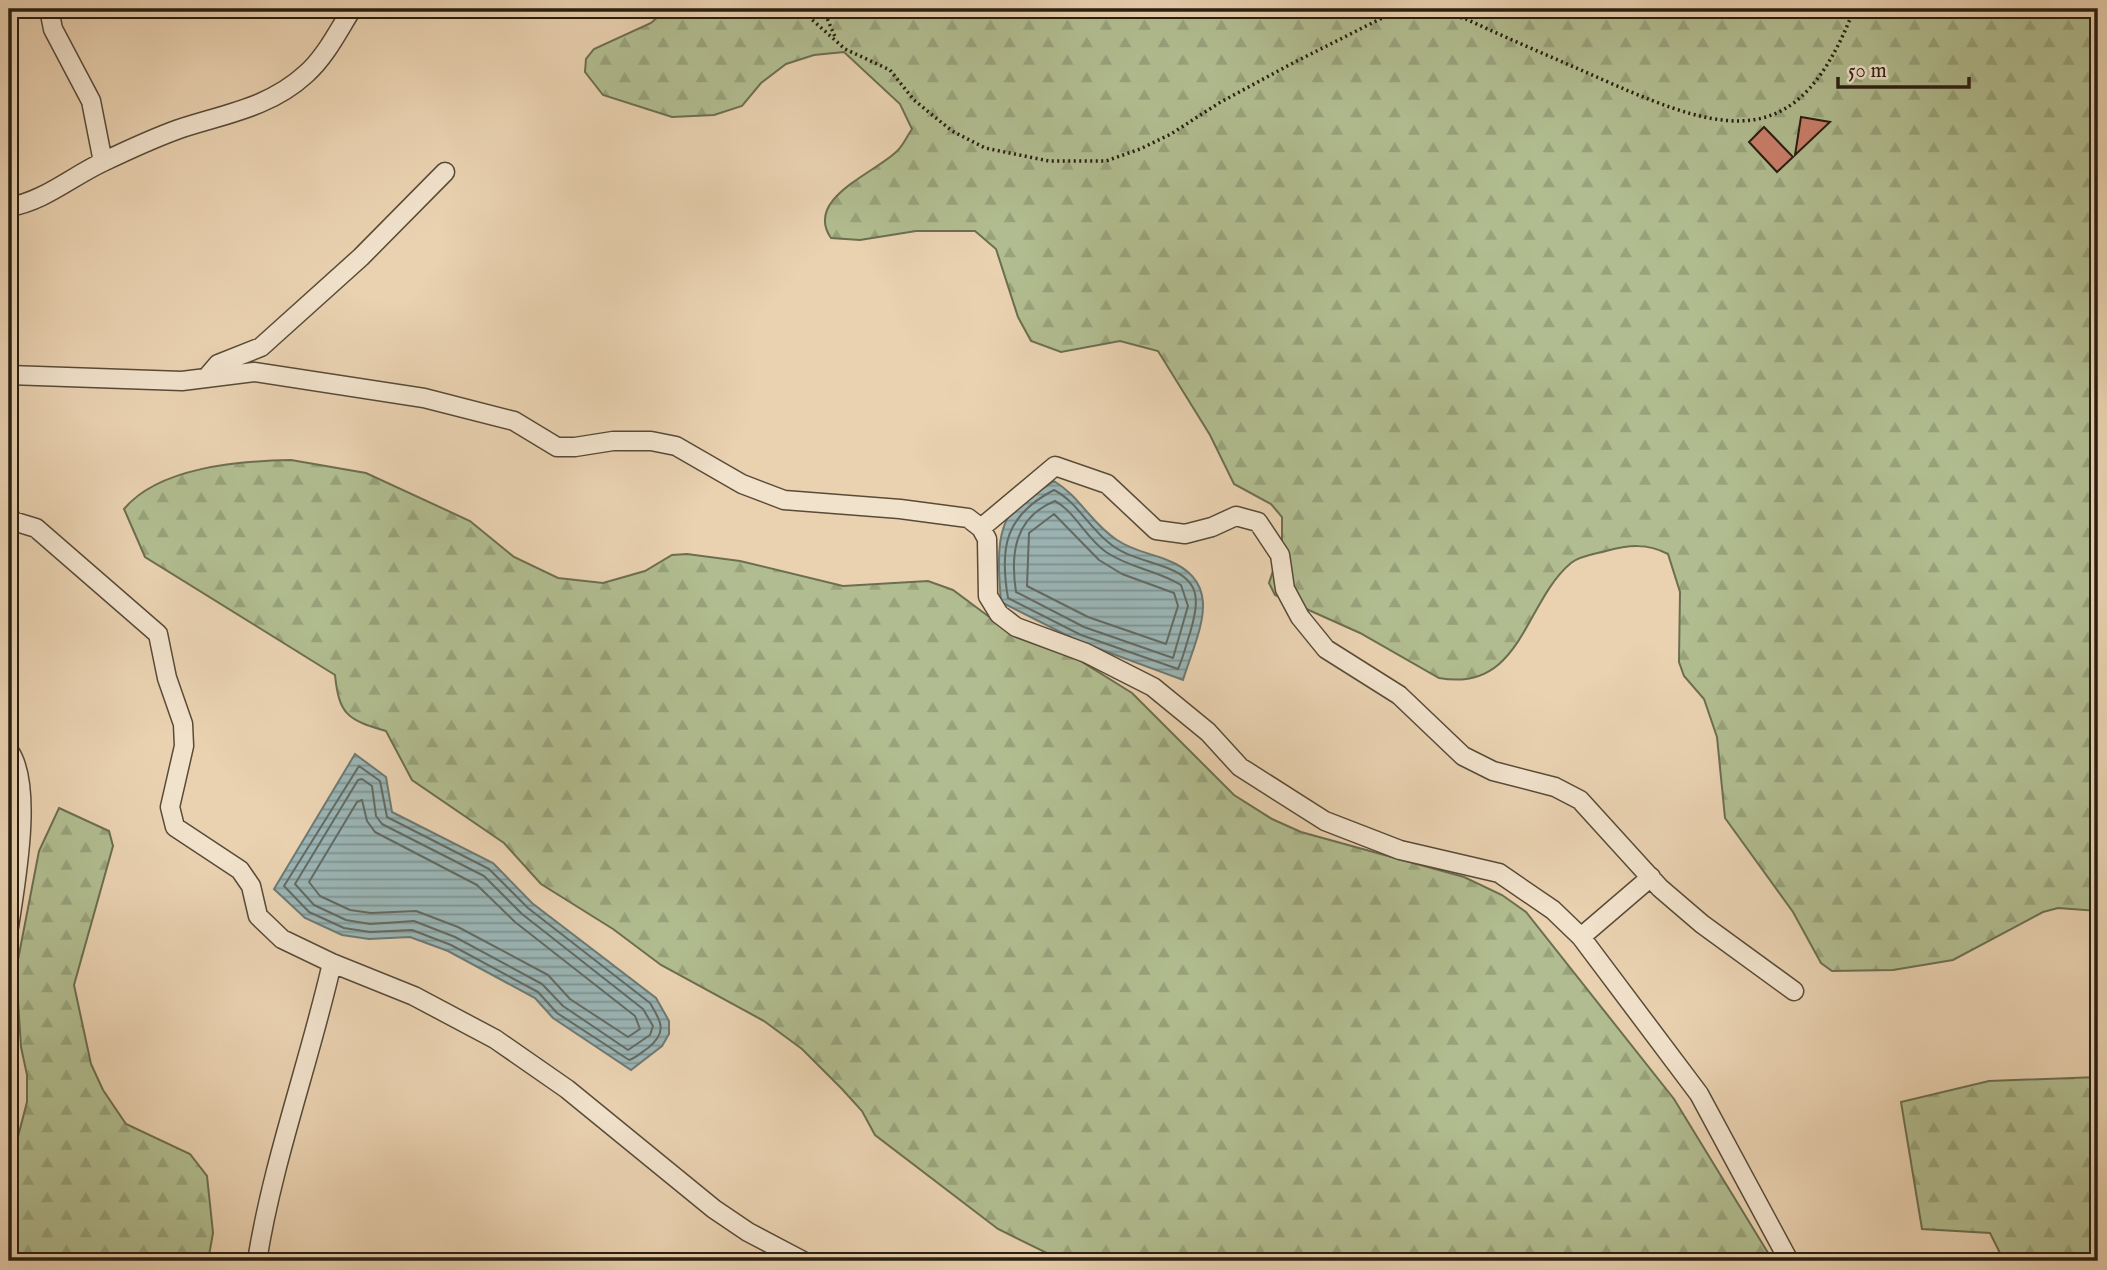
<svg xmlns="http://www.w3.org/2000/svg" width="2107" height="1270" viewBox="0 0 2107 1270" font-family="'IM FELL English',serif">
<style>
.forest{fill:url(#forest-firs);stroke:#6c6e50;stroke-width:2}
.water{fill:url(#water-rules);stroke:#6d7973;stroke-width:2}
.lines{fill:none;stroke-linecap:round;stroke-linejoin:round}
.shore{stroke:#626a62;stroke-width:2}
.building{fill:#ca7e6a;stroke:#281e10;stroke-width:2}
.street-casing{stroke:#584b38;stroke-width:21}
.path{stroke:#281e10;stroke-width:3.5;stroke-dasharray:2 3.5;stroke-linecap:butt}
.street{stroke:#f1e2cc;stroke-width:18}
</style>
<defs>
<pattern id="forest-firs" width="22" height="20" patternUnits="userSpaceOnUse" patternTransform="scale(1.75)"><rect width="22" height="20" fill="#b1bd90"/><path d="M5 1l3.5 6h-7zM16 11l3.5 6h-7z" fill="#98a27b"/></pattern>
<pattern id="water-rules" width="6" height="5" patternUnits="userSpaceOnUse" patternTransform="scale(1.75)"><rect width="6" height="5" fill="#9bb5b5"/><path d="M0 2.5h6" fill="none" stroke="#7e9392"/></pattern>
</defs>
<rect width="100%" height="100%" fill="#ead2b1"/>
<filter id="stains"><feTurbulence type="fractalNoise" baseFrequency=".00286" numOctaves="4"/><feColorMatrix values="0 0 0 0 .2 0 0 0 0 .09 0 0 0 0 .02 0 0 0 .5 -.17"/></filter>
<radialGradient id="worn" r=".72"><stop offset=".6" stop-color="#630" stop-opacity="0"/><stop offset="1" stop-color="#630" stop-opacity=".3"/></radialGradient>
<path class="forest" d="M 667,9 L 2098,9 L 2098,911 L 2058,908 L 2043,912 L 1953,960 L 1893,970 L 1832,971 L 1821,963 L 1793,912 L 1725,818 L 1717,737 L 1704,699 L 1684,676 L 1679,662 L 1680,592 L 1668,554 C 1647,543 1628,545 1606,551 C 1595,554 1579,556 1571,563 C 1524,602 1522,693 1439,678 L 1360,633 L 1275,595 L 1269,583 L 1282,544 L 1282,517 L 1271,504 L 1234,484 L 1210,435 L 1158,351 L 1120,341 L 1061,352 L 1031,341 L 1018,317 L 996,249 L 975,231 L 916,231 L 860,240 L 831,238 C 804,199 873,174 896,152 C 903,146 907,136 912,129 L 900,104 L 844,52 L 814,55 L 786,64 L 761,83 L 742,106 L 714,115 L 672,117 L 603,95 L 585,72 L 586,59 L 594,49 L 651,23 Z
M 291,460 L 366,473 L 470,521 L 514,557 L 558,578 L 603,583 L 645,571 L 672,555 L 687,554 L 740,561 L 843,586 L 928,581 L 953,590 L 988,616 L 1074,657 L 1132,693 L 1234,795 L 1272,819 L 1301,832 L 1464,877 L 1502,895 L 1526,912 L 1674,1099 L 1773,1261 L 1063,1261 L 998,1229 L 875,1135 L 862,1111 L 842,1089 L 802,1049 L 764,1021 L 661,965 L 613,929 L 541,884 L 504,843 L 412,780 L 386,731 C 348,720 339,715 335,675 L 145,557 L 124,509 C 159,467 239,461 291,460 Z
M 59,808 L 109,831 L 113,846 L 74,985 L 91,1064 L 103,1090 L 126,1124 L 190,1154 L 207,1176 L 213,1233 L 208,1261 L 9,1261 L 9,1171 L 27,1102 L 27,1075 L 21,1047 L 16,970 L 39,851 Z
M 2098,1077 L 2098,1261 L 2004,1261 L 1990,1233 L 1922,1229 L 1901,1102 L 1989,1081 Z"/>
<path class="water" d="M 1054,481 C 1079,496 1092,524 1117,540 C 1133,551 1150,553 1167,560 C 1227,583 1197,634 1183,680 L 1078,641 L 1001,602 C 999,574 993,527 1017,506 C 1028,497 1042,490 1054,481 Z
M 355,754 L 386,777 L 392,812 L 493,863 L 532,903 L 656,998 L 669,1021 L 669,1034 L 662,1046 L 631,1070 L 553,1018 L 535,998 L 448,951 L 410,937 L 369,939 L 342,935 L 305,918 L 274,889 Z"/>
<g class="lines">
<path class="shore" d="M 1054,490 C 1076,501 1089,527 1108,542 C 1124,556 1143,559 1162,566 C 1201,579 1200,598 1190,633 C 1186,645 1183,658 1178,669 L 1081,635 L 1008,598 C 999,546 1006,515 1054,490 Z
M 1055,501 C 1075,512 1086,538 1106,552 C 1129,568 1157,570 1181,585 L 1188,606 L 1173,658 L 1084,627 L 1016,592 C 1010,553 1015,517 1055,501 Z
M 1054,514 L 1099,560 L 1122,574 L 1174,593 L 1178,606 L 1166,644 L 1088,617 L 1027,586 L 1029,533 Z
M 359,766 L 380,781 L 387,817 L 489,869 L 528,908 L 650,1003 C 661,1021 668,1032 648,1048 C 642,1052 636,1058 629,1060 L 557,1013 L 538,992 L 451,945 L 412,930 L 370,932 L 344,928 L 309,912 L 284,886 Z
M 362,779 L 372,786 L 376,816 L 382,824 L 484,876 L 522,914 L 643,1009 L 653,1026 L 650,1035 L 628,1050 L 563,1006 L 542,984 L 455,937 L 414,921 L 370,924 L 346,920 L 314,905 L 295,884 L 358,780 Z
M 362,800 L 367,821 L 375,832 L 477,885 L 515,922 L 635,1016 L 640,1029 L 628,1037 L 570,999 L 548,975 L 458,927 L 416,911 L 371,913 L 350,910 L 320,896 L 309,882 L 357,802 Z"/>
</g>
<path class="building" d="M 1801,117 L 1830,122 L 1795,155 Z
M 1764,127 L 1793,157 L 1777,172 L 1749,142 Z"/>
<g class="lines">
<defs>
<path id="street" d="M 49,9 L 53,29 L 91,101 L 103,162
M 9,207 C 45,201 72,176 105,161 C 128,150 154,138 179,129 C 224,114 269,108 306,74 C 326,56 338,31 352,9
M 9,375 L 182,381 L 254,372 L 424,398 L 514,421 L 557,447 L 575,447 L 613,441 L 651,441 L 676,446 L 742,484 L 784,500 L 900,509 L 968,518 L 981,528 L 987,539 L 988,596 L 999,614 L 1016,627 L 1086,653 L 1153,687 L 1208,732 L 1240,767 L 1325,821 L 1400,850 L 1499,873 L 1553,910 L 1581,937 L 1699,1094 L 1789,1261
M 206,378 L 218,364 L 261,347 L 361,257 L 445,172
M 9,515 L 13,521 L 36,528 L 158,634 L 167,678 L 183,724 L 184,746 L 170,807 L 175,827 L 240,870 L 251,886 L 258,916 L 282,939 L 332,963 L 414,996 L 495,1039 L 567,1089 L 714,1209 L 748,1232 L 803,1261
M 981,528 L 1055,466 L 1107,484 L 1156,530 L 1185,534 L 1212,527 L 1236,516 L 1258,522 L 1280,555 L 1285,589 L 1300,617 L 1326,649 L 1399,695 L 1463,756 L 1493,771 L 1555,787 L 1580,800 L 1660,888 L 1702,924 L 1794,991
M 9,751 C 34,785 15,886 9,927
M 1581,937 L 1651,877
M 257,1261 C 273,1160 309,1064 332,963"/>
</defs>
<use href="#street" class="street-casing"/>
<path class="path" d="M 800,9 L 845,49 L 890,70 L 914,100 L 952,131 L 985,148 L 1049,161 L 1106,161 L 1140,149 L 1171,134 L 1219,103 L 1291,64 L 1384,17 L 1411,11 L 1440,12 L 1466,19 C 1513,41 1561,61 1608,82 C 1730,136 1799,152 1854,9
M 823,9 L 836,39"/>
<use href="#street" class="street"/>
</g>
<rect width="2107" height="1270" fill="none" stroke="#ead2b1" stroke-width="35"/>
<rect x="10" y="10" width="2086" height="1249" fill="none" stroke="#281e10" stroke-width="3.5"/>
<rect x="18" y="18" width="2072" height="1235" fill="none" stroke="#281e10" stroke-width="2"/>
<path d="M1838 77v10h131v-10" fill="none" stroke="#281e10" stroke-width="3.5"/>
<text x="1848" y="77" font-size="21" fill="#281e10" stroke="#f1e2cc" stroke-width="5" paint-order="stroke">50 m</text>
<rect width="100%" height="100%" filter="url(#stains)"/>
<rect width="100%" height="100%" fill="url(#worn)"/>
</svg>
